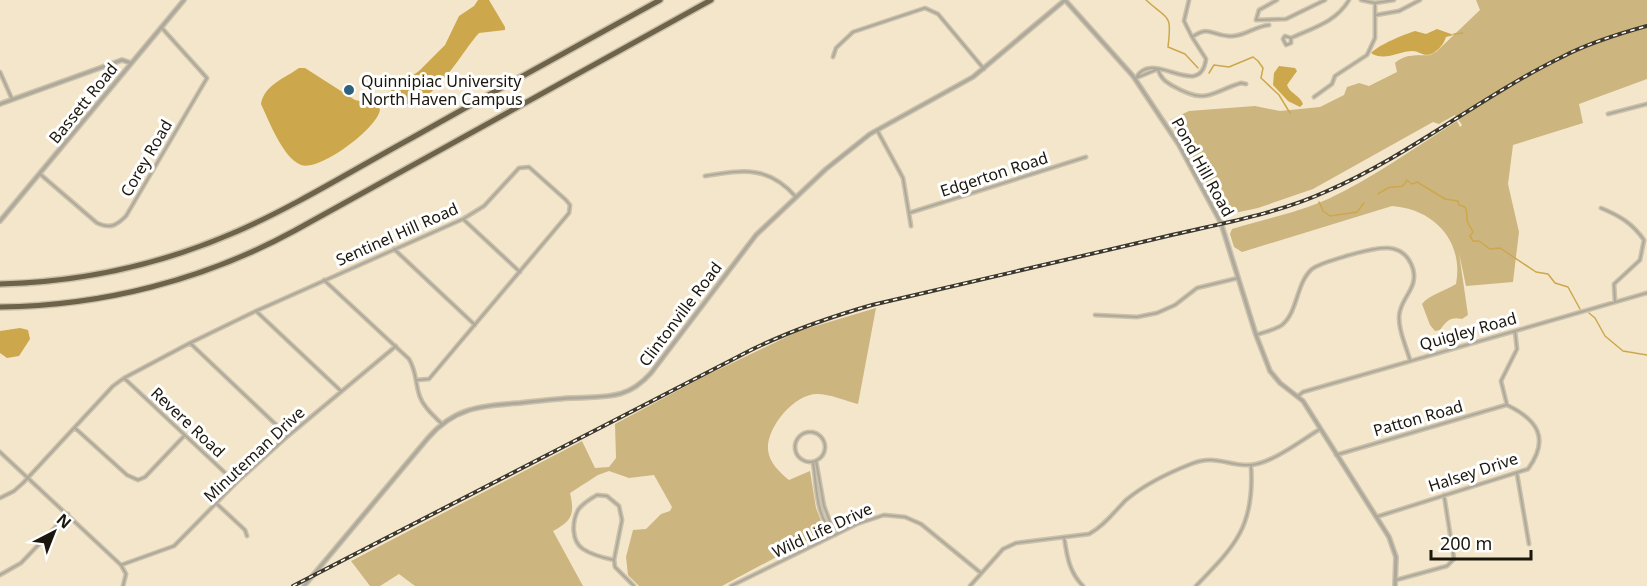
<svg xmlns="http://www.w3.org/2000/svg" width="1647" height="586" viewBox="0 0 1647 586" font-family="'Noto Sans',sans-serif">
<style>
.green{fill:#cdb57f}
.water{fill:#cda74c}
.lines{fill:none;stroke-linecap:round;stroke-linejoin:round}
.stream{stroke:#cda74c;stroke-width:1.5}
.minor-casing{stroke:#ccc1a9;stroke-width:5}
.tertiary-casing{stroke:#ccc1a9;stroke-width:6}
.motorway-casing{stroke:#ccc1a9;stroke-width:8}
.minor{stroke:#aea99d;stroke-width:2}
.tertiary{stroke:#aea99d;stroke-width:3}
.motorway{stroke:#6d624a;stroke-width:5}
.rail-casing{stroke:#3d382b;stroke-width:4}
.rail{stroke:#fff;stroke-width:1.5;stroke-dasharray:4.5;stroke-linecap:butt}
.poi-dot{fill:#2e617e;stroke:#fff;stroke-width:2}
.labels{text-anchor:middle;stroke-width:6;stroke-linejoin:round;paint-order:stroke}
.poi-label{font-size:16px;fill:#1b170d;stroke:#fff;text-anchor:start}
.street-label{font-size:16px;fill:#1b170d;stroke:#fff}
</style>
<rect width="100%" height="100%" fill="#f3e6cb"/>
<path class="green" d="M 1476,0 L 1647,0 L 1647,79 L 1579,104 L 1583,123 L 1513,145 L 1508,184 L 1519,232 L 1513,282 L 1466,286 L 1459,253 L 1468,315 L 1462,319 C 1451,316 1446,321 1440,330 L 1435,331 L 1430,325 L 1422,304 C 1429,295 1445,291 1456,284 C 1464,241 1434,209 1392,206 L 1242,252 L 1234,247 L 1230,234 L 1232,229 C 1264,219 1297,213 1328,199 C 1373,178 1414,148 1457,121 L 1460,127 L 1462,125 L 1455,115 L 1439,124 L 1433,122 L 1313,189 L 1258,208 L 1225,215 L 1214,200 L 1198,165 L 1170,120 L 1189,111 L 1255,106 L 1280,111 L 1320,107 L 1344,95 L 1347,87 L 1359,83 L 1369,86 L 1397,72 L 1395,63 C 1406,53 1417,56 1430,55 L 1437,51 L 1480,10 Z
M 876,308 L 858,404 C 846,401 830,394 817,394 C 794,394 766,428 768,450 C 769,462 780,473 789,480 L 810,471 L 816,508 L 825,531 L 722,586 L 639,586 L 628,575 L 626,557 L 633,530 L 646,529 L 661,514 L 670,511 L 672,507 L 654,475 L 629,478 L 609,471 L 598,475 L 570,493 C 575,514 572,521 553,531 L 583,586 L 415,586 L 399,574 L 380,586 L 370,586 L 351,561 L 582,441 L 595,468 L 609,467 L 616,458 L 615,424 L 705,376 L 799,331 Z"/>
<path class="water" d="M 478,0 L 489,0 L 505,27 L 505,30 L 479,33 C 460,53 424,126 388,98 L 389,92 L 419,71 L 445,45 L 459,16 L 474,6 Z
M 1437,29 L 1454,35 L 1446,37 C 1444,44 1438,51 1431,54 C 1423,57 1419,51 1413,51 C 1399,51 1384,62 1371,53 C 1380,44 1403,35 1415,31 L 1426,34 Z
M 1279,66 L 1295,68 L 1297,71 L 1287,85 C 1290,94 1300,95 1303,104 L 1300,107 L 1288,101 L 1273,85 L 1274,73 Z
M 299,68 L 305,68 L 355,100 L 373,104 L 380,109 C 380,126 320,172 301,165 C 283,158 269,121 261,104 C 264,85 285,78 299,68 Z
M 20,328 L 28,330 L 30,339 L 19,356 L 7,358 L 0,353 L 0,331 Z"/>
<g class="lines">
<path class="stream" d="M 1146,0 C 1169,21 1172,13 1168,47 L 1185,54 L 1198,68
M 1454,34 L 1463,33
M 1209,73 L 1214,65 L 1229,67 L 1253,57 L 1258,61 L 1263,68 L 1261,78 L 1279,95 L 1290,113
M 1378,194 C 1381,192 1387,188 1391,187 C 1399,186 1403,189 1407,180 L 1412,184 L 1417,182 L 1445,199 L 1458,201 L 1459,205 C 1469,207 1466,211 1467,219 C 1467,223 1471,228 1473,232 L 1470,236 L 1473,241 L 1479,241 L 1490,249 L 1500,248 L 1536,272 L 1548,274 L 1555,283 L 1568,287 L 1580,309
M 1319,202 L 1323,211 L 1330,216 L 1357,212 L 1364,203
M 1589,313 L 1595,318 L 1605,336 L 1623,351 L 1647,355"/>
<defs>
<path id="minor" d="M 1277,0 L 1259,10 L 1256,20 L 1286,19 L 1325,0
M 1361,0 L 1375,3 L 1394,0
M 1376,15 L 1399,11 L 1420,0
M 1192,37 C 1210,25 1210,35 1228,36 C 1242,38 1255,26 1269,25
M 1291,38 L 1291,43 L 1286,45 L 1283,39 L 1285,36 L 1291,38 C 1313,28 1336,22 1349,0
M 833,57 L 836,48 L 853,32 L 925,8 L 938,14 L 984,69
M 1158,69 C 1160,78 1166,82 1173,86 C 1207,105 1209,93 1241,83 L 1246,84
M 0,72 L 12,99
M 1136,78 C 1152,47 1200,102 1206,59 L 1192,37 L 1184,21 L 1189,0
M 1136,78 L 1158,69
M 1314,97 L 1332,84 L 1335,76 L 1367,55 L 1375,38 L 1375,3
M 1608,114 L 1647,104
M 877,130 L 903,178 L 911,226
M 40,174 L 97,223 C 110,229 116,226 126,216 L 207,78 L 161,27
M 705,176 C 743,170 768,165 796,197
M 1601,208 C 1620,216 1632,223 1644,240 L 1640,260 L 1614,284 L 1615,302
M 909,213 L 1086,157
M 463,219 L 520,272
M 394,249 L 475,325
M 324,280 L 409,359 C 417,372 415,384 420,397 C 424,408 434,416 442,424
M 256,311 L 341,391
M 1095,315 L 1137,317 L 1157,313 L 1175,305 L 1197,288 L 1238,278
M 1256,335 C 1264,332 1275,330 1282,325 C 1298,312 1296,283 1312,269 C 1322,262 1335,260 1346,256 C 1369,250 1403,236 1413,269 C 1418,287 1404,295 1400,311 C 1396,325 1406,346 1410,360
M 190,343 L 288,436
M 124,378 L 236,483
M 1298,396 L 1303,392 L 1647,293
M 75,428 L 127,475 L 138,480 L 145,477 L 185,435
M795 447a15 15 0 1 1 30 0a15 15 0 1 1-30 0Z
M 0,452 L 121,565 L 126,574 L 123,586
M 1336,455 L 1506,405
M 816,461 L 824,506 L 834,532
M 813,462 C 817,487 815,517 835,535
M 1517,474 L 1529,544
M 597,495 L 607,496 L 619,506 L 622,520 L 614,560 C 604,558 592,555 583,549 C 571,541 572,522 578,510 C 582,504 590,499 597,495 Z
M 0,498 L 14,491 L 23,483 L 113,386 L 124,378 L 190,343 L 256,311 L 463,219 L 484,206 L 519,168 L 529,167 L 566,200 L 570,205 L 569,213 L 429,379 L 417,380
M 217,504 L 245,530 L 247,536
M 1376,517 L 1528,469 C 1550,439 1538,420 1507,405 L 1501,381 L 1517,349 L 1515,331
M 1064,537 C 1067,556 1069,572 1083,586
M 614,560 L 615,567 L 634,586
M 121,565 L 174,546 L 236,483 L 288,436 L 396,346
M 0,575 L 21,563 L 68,514
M 1396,580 L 1447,566 L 1454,559 L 1444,495
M 731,586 L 857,524 L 884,515 L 905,517 L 921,524 L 981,573
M 970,586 L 1003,549 L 1016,543 L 1089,534 C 1104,526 1114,512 1126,500 C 1145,484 1168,473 1191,464 C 1215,454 1228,466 1250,465 C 1271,464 1302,440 1320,429
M 1196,586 C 1235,546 1255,526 1251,466"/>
<path id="tertiary" d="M 1065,0 L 1133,76 L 1179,145 L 1221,223 L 1256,335 L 1270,371 L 1280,383 L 1303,401 L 1389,537 L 1396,557 L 1395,586
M 0,104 L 122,60 L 131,63
M 0,221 L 184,0
M 304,586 L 428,438 C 455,407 481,406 520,403 C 537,401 554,399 571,398 C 605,396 626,401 651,373 L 756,235 L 826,169 L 870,134 L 973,77 L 1065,0"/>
<path id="motorway" d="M 0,284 C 82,282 163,264 238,231 C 297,205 353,170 410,139 C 493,92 577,46 660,0
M 0,307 C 102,306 204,280 294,231 L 711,0"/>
</defs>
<use href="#minor" class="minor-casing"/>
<use href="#tertiary" class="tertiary-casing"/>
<use href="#motorway" class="motorway-casing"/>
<use href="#minor" class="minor"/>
<use href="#tertiary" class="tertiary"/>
<use href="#motorway" class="motorway"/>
<defs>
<path id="rail" d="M 293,586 L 751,350 C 790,331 830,317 872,305 C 966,283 1060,261 1155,239 C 1211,225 1272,216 1325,192 C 1409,156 1480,97 1562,57 C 1589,43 1618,34 1647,26"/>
</defs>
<use href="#rail" class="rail-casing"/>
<use href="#rail" class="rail"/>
</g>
<circle class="poi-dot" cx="349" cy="90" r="6"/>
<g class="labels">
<g class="poi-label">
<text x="361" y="87">Quinnipiac University<tspan x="361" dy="18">North Haven Campus</tspan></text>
</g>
<g class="street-label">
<text transform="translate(83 103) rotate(-51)" y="6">Bassett Road</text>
<text transform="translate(146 158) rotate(-60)" y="6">Corey Road</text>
<text transform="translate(1203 167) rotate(61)" y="6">Pond Hill Road</text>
<text transform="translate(994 174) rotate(-18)" y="6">Edgerton Road</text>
<text transform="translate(397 234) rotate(-24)" y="6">Sentinel Hill Road</text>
<text transform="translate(680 314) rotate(-53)" y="6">Clintonville Road</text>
<text transform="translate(1468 331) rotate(-16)" y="6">Quigley Road</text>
<text transform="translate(1418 418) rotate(-16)" y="6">Patton Road</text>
<text transform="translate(188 422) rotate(43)" y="6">Revere Road</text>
<text transform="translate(254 454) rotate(-43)" y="6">Minuteman Drive</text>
<text transform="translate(1473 472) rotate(-18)" y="6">Halsey Drive</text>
<text transform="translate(822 530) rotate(-25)" y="6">Wild Life Drive</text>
</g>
</g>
<g transform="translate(54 532) rotate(42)" stroke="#ffffff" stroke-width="4.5" paint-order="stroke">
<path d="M0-4.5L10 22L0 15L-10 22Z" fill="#1b170d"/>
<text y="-9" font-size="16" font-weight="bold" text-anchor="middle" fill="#1b170d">N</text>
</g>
<path d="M1431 550v9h100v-9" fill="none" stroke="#1b170d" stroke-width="3"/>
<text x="1440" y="550" font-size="18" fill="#1b170d" stroke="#ffffff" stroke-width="4.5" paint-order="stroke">200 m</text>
</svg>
